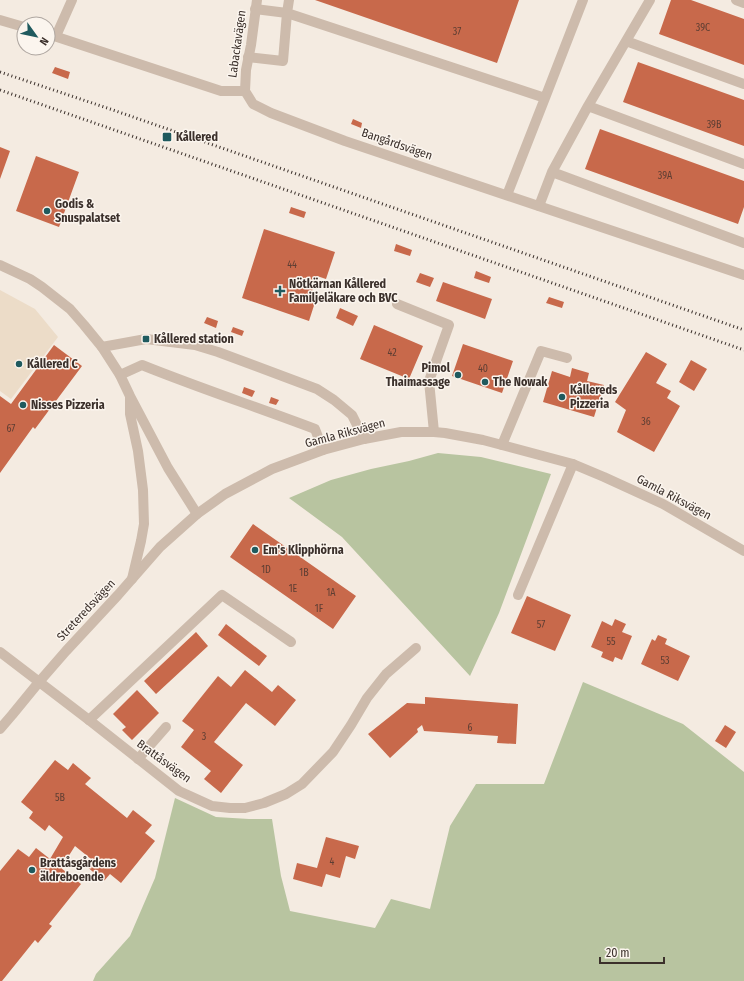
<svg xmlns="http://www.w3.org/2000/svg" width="744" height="981" viewBox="0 0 744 981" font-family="'Fira Sans Condensed',sans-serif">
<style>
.green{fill:#b8c4a0}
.plaza{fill:#ecdcc8}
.building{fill:#c8694b}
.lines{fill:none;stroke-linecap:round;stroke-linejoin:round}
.service{stroke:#cdbbac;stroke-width:10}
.minor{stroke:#cdbbac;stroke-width:10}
.tertiary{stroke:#cdbbac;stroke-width:10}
.rail{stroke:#3b302b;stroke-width:3;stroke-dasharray:1 3;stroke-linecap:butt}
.poi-dot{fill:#1f5a5e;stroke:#fbf5ee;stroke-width:1.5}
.labels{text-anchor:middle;stroke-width:3;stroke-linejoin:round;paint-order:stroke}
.number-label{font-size:10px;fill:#5e3e33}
.street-label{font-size:12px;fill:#3b302b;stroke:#fbf5ee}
.poi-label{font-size:12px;font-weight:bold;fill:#3b302b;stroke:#fbf5ee;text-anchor:start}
</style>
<rect width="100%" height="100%" fill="#f4ebe1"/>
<path class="green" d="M 438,453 L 481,457 L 551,474 L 499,613 L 470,676 L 342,537 L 289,498 L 331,480 L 371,469 L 409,461 Z
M 583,682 L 683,724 L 744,772 L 744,981 L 93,981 L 96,974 L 130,936 L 155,878 L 175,798 L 216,817 L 249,819 L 272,819 L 281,876 L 290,911 L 375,928 L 391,899 L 430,909 L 450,826 L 476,784 L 544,784 Z"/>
<path class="plaza" d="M 0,290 L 35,309 L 58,337 L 11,399 L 0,391 Z"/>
<path class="building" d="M 315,0 L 519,0 L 497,63 Z
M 671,0 L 691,0 L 744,19 L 744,65 L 659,34 Z
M 638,62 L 744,100 L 744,146 L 623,102 Z
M 55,67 L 70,72 L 68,79 L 52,73 Z
M 353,119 L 362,123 L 361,128 L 351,124 Z
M 600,129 L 744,181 L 744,207 L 738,224 L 585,169 Z
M 0,147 L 10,151 L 0,179 Z
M 36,156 L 79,172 L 59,227 L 16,211 Z
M 291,207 L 306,212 L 304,218 L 289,213 Z
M 264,229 L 335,252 L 326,279 L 317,276 L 312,291 L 318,293 L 309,321 L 242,298 Z
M 396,244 L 412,250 L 410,256 L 394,251 Z
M 476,271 L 491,277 L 489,283 L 474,278 Z
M 420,273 L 434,278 L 430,287 L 416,282 Z
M 443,282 L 492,299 L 485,319 L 436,301 Z
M 549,297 L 564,302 L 562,308 L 546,303 Z
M 340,308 L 358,316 L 353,326 L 336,318 Z
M 207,317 L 218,321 L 216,328 L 204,323 Z
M 374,325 L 423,346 L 409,379 L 360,359 Z
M 233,327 L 244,331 L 242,336 L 231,332 Z
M 463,344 L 513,361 L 502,393 L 452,376 Z
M 54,345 L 82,366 L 35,429 L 33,427 L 0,473 L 0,396 L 11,404 Z
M 646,352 L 667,364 L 656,383 L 671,391 L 667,398 L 680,406 L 654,452 L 617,432 L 626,410 L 615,402 Z
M 691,360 L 707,369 L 694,391 L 679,382 Z
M 572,368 L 589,373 L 587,381 L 604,385 L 594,417 L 543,402 L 552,371 L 570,377 Z
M 244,387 L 255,391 L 252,397 L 242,393 Z
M 271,397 L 279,400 L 276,405 L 269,403 Z
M 253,524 L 356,596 L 333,629 L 230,557 Z
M 527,596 L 571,615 L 555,651 L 511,633 Z
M 615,619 L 626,624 L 622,632 L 632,636 L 622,660 L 615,657 L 613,662 L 601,657 L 603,652 L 591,647 L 602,621 L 612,626 Z
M 226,624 L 267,656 L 259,666 L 218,635 Z
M 196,632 L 208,646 L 156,694 L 144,681 Z
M 658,635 L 667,639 L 665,644 L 690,656 L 678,681 L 641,664 L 652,639 L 655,641 Z
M 245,670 L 272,692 L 278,685 L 296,700 L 275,726 L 246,703 L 214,742 L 243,765 L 221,793 L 204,779 L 211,771 L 181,747 L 194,730 L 182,721 L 218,676 L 231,687 Z
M 137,690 L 159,713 L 132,740 L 122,730 L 126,727 L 113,714 Z
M 425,697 L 518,704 L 516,744 L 497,743 L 498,736 L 424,731 L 422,725 L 417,729 L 418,732 L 390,758 L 368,734 L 407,703 L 425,704 Z
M 725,725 L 736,732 L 726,748 L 715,741 Z
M 55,760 L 68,770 L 73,763 L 91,778 L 85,784 L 127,818 L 133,810 L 152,825 L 145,833 L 155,841 L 121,883 L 110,874 L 104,881 L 86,866 L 91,859 L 75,846 L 61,868 L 81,884 L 49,924 L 52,926 L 38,943 L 35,940 L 2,981 L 0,981 L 0,871 L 18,849 L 29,857 L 36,848 L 50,859 L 63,837 L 49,825 L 45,831 L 29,818 L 33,812 L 21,802 Z
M 326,837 L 359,846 L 355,859 L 346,856 L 340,878 L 326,874 L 322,887 L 293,879 L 297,863 L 317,868 Z"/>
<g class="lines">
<path class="service" d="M 736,0 L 744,3
M 255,9 L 287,13 L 545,98 L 507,195
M 56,36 L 72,0
M 626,41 L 744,84
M 248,57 L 283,61 L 287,13 L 289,0
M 545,98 L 583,0
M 588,106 L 744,164
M 552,172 L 744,243
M 539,206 L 552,172 L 588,106 L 650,0
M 397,304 L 449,325 L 429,381 L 434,432
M 102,347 L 146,339 L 195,345 L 218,352 L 317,389 L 334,400 L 352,415 L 364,439
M 120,375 L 142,365 C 199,388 257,407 315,429 L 323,450
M 502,445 L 541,351 L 567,358
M 518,595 L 573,464
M 89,720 L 222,595 L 291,642
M 138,759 L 166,727"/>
<path class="minor" d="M 0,20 L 24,27
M 48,34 L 221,91 L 245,91
M 245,91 L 253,104 L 271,113 L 345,141 L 744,275
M 245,91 L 246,70 L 251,45 L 257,0
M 0,652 L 89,720 L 179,791 L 212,806 L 230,808 L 245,808 L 264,803 L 286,794 L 302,784 L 333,752 L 351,725 L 367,698 L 386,674 L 416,648
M 0,729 L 12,715 L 39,682 L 66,651 L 118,595 L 160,547 L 197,514"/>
<path class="tertiary" d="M 0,265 L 30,279 L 42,287 L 70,309 L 84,325 L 102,347 L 120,375 L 130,396 L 168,468 L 197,514 L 225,494 L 272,469 L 323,450 L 364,439 L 401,432 L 434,432 L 445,433 L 483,440 L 573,464 L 604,477 L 663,504 L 744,551
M 130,398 L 130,414 L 138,451 L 143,490 L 144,524 L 141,541 L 132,579"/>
<path class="rail" d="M 0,72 L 113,110 L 744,330
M 0,90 L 744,350"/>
</g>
<g class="poi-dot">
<rect x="162" y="132" width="10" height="10" rx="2"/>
<circle cx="47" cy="211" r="4"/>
<path d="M278 285h4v4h4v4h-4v4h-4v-4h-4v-4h4z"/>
<rect x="142" y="335" width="8" height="8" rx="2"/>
<circle cx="19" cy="364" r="4"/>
<circle cx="458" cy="375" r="4"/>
<circle cx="485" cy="382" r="4"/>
<circle cx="562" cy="397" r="4"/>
<circle cx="23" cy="405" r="4"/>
<circle cx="255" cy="550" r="4"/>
<circle cx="32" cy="870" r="4"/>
</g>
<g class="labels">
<g class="number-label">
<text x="703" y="31">39C</text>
<text x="457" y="35">37</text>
<text x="714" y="128">39B</text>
<text x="665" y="179">39A</text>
<text x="292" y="268">44</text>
<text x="392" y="356">42</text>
<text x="483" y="372">40</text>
<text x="646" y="425">36</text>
<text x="11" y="432">67</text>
<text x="266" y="573">1D</text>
<text x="304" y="576">1B</text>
<text x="293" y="592">1E</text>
<text x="331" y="596">1A</text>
<text x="319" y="612">1F</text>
<text x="541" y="628">57</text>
<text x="611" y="645">55</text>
<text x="665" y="664">53</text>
<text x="470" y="731">6</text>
<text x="204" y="740">3</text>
<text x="60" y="801">5B</text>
<text x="332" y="865">4</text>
</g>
<g class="street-label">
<text transform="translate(237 44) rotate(-82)" y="4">Labackavägen</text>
<text transform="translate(397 144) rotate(19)" y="4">Bangårdsvägen</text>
<text transform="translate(345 433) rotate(-15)" y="4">Gamla Riksvägen</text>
<text transform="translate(674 497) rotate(28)" y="4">Gamla Riksvägen</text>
<text transform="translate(86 610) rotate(-47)" y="4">Streteredsvägen</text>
<text transform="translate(164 761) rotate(36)" y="4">Brattåsvägen</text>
</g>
<g class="poi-label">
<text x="176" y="141">Kållered</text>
<text x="55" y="208">Godis &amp;<tspan x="55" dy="14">Snuspalatset</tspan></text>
<text x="289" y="288">Nötkärnan Kållered<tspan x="289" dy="14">Familjeläkare och BVC</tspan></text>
<text x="154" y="343">Kållered station</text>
<text x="27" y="368">Kållered C</text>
<text x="450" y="372" text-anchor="end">Pimol<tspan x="450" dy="14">Thaimassage</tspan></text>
<text x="493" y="386">The Nowak</text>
<text x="570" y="394">Kållereds<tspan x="570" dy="14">Pizzeria</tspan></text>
<text x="31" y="409">Nisses Pizzeria</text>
<text x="263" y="554">Em's Klipphörna</text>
<text x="40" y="867">Brattåsgårdens<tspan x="40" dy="14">äldreboende</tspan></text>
</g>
</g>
<g transform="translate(36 36) rotate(123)"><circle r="19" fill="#fbf5ee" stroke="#aea6a0"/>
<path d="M0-3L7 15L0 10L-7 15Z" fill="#1f5a5e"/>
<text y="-6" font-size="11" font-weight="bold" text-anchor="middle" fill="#3b302b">N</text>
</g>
<path d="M600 957v6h64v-6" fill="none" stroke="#3b302b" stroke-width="2"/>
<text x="606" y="957" font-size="12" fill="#3b302b" stroke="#fbf5ee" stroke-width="3" paint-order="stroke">20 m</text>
</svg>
